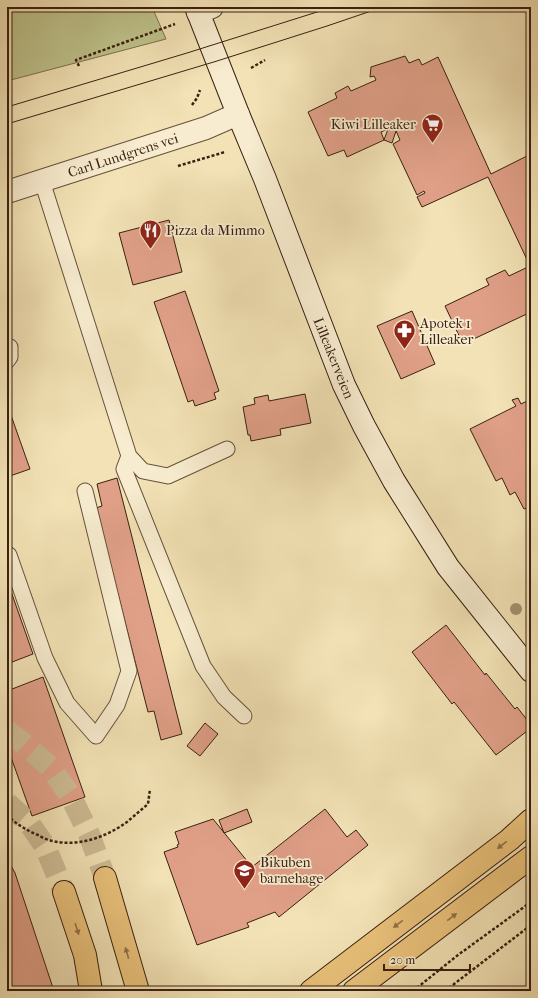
<svg xmlns="http://www.w3.org/2000/svg" width="538" height="998" viewBox="0 0 538 998" font-family="'IM FELL French Canon',serif">
<style>
.green{fill:#bec28b;stroke:#7c714e}
.building{fill:#e0a088;stroke:#392011}
.lines{fill:none;stroke-linecap:round;stroke-linejoin:round}
.highway-tunnel{stroke:#cdbb94;stroke-width:22;stroke-dasharray:22 11;stroke-linecap:butt}
.lane-casing{stroke:#67503a;stroke-width:17}
.street-casing{stroke:#67503a;stroke-width:24}
.secondary-casing{stroke:#392011;stroke-width:24}
.highway-casing{stroke:#392011;stroke-width:24}
.path{stroke:#392011;stroke-width:2.5;stroke-dasharray:3 2;stroke-linecap:butt}
.lane{stroke:#f7eccf;stroke-width:15}
.street{stroke:#f7eccf;stroke-width:22}
.secondary{stroke:#f7eccf;stroke-width:22}
.highway{stroke:#e9c17a;stroke-width:22}
.tram{stroke:#392011;stroke-width:1}
.tree{fill:#a2926f}
.oneway{fill:#917046}
.labels{text-anchor:middle;stroke-width:3.5;stroke-linejoin:round;paint-order:stroke}
.poi-label{font-size:14px;fill:#392011;stroke:#f7eccf;text-anchor:start}
.street-label{font-size:14px;fill:#392011;stroke:#f7eccf}
</style>
<rect width="100%" height="100%" fill="#f2e2b5"/>
<filter id="stains"><feTurbulence type="fractalNoise" baseFrequency=".005" numOctaves="4"/><feColorMatrix values="0 0 0 0 .2 0 0 0 0 .09 0 0 0 0 .02 0 0 0 .5 -.17"/></filter>
<radialGradient id="worn" r=".72"><stop offset=".6" stop-color="#630" stop-opacity="0"/><stop offset="1" stop-color="#630" stop-opacity=".3"/></radialGradient>
<path class="green" d="M 7,7 L 152,7 L 166,39 L 7,81 Z"/>
<path class="building" d="M 405,56 L 409,63 L 419,59 L 422,65 L 438,57 L 491,174 L 531,154 L 531,312 L 463,344 L 445,306 L 489,285 L 486,279 L 505,270 L 509,276 L 530,266 L 488,177 L 422,207 L 417,197 L 425,193 L 424,191 L 417,195 L 393,144 L 400,140 L 396,131 L 392,143 L 384,140 L 388,129 L 381,132 L 384,140 L 347,157 L 344,150 L 328,156 L 308,112 L 337,98 L 335,93 L 348,86 L 351,91 L 376,80 L 374,76 L 370,77 L 371,67 Z
M 169,220 L 182,272 L 133,285 L 119,233 Z
M 185,291 L 219,391 L 214,393 L 216,399 L 195,406 L 193,400 L 188,402 L 154,302 Z
M 412,311 L 435,364 L 401,379 L 377,326 Z
M 7,319 L 11,331 L 7,332 Z
M 305,394 L 311,423 L 280,429 L 281,435 L 251,441 L 250,435 L 248,435 L 243,407 L 255,404 L 254,398 L 268,395 L 269,401 Z
M 518,398 L 521,404 L 531,399 L 531,516 L 527,508 L 524,509 L 515,492 L 510,495 L 502,478 L 496,481 L 470,429 L 516,406 L 512,400 Z
M 7,404 L 30,469 L 7,477 Z
M 117,478 L 182,734 L 161,740 L 154,711 L 148,712 L 96,508 L 102,506 L 97,484 Z
M 7,580 L 33,654 L 7,664 Z
M 446,625 L 485,675 L 486,673 L 515,709 L 517,707 L 531,725 L 531,728 L 496,755 L 454,702 L 452,704 L 412,652 Z
M 43,677 L 85,797 L 32,816 L 7,746 L 7,691 Z
M 205,723 L 218,734 L 200,756 L 187,746 Z
M 247,809 L 252,822 L 224,833 L 219,820 Z
M 325,809 L 347,837 L 356,830 L 368,845 L 279,917 L 275,912 L 247,923 L 249,927 L 197,945 L 164,852 L 178,847 L 177,845 L 179,844 L 175,832 L 213,819 L 252,867 Z
M 7,858 L 15,873 L 54,991 L 7,991 Z"/>
<g class="lines">
<path class="highway-tunnel" d="M 7,731 L 23,743 L 51,768 L 71,797 L 89,834 L 105,878
M 7,803 L 29,823 L 45,846 L 64,892"/>
<defs>
<path id="lane" d="M 42,181 L 129,456 L 143,471 L 168,476 L 227,449
M 7,361 L 10,357 L 10,347
M 129,456 L 124,469 L 203,666 L 224,697 L 244,716
M 9,555 L 45,658 L 67,703 L 96,736 L 117,705 L 129,671 L 85,491"/>
<path id="street" d="M 198,13 L 212,7
M 7,192 L 206,128 L 238,114"/>
<path id="secondary" d="M 196,7 L 238,114 L 265,179 L 344,385 L 364,426 L 394,481 L 448,567 L 531,671"/>
<path id="highway" d="M 105,878 L 138,991
M 64,892 L 85,955 L 91,991
M 311,991 L 509,840 L 531,820
M 354,991 L 531,857"/>
</defs>
<use href="#lane" class="lane-casing"/>
<use href="#street" class="street-casing"/>
<use href="#secondary" class="secondary-casing"/>
<use href="#highway" class="highway-casing"/>
<path class="path" d="M 79,66 L 76,60 L 175,24
M 251,68 L 265,60
M 192,105 L 197,98 L 200,90
M 178,166 L 225,152
M 7,815 C 16,824 26,830 38,835 C 41,837 45,839 49,840 C 75,848 105,838 127,822 C 134,816 141,810 148,804 L 150,789
M 413,991 L 458,955 L 531,902
M 445,991 L 531,925"/>
<use href="#lane" class="lane"/>
<use href="#street" class="street"/>
<use href="#secondary" class="secondary"/>
<use href="#highway" class="highway"/>
<path class="tram" d="M 7,107 L 187,53 L 333,7
M 7,124 L 217,61 L 327,26 L 383,7"/>
</g>
<circle class="tree" cx="516" cy="609" r="6"/>
<defs><path id="oneway-solid" d="M-6-.8H1V-3.2L6.5 0L1 3.2V.8H-6Z"/></defs>
<g class="oneway">
<use href="#oneway-solid" transform="translate(502 845) rotate(143)"/>
<use href="#oneway-solid" transform="translate(452 917) rotate(-37)"/>
<use href="#oneway-solid" transform="translate(398 924) rotate(143)"/>
<use href="#oneway-solid" transform="translate(77 929) rotate(72)"/>
<use href="#oneway-solid" transform="translate(127 953) rotate(-106)"/>
</g>
<defs>
<symbol id="supermarket-pin" viewBox="-11 -11 22 30"><path d="M0 17L-7.5 6A9.5 9.5 0 1 1 7.5 6Z" fill="#8f2418" stroke="#f7eccf"/><path d="M-6-5.5h2.5l.6 2H6L4.5 2H-2.5L-4.4-4H-6ZM-1.5 3.2a1.3 1.3 0 1 0 .1 0ZM3 3.2a1.3 1.3 0 1 0 .1 0Z" fill="#fff"/></symbol>
<symbol id="restaurant-pin" viewBox="-11 -11 22 30"><path d="M0 17L-7.5 6A9.5 9.5 0 1 1 7.5 6Z" fill="#8f2418" stroke="#f7eccf"/><path d="M-5-6h1v4h1v-4h1v4h1v-4h1v5L-1.5 .5V6h-2V.5L-5-1ZM5-6V6H3V1.5H1.5Q1.5-4 5-6Z" fill="#fff"/></symbol>
<symbol id="pharmacy-pin" viewBox="-11 -11 22 30"><path d="M0 17L-7.5 6A9.5 9.5 0 1 1 7.5 6Z" fill="#8f2418" stroke="#f7eccf"/><path d="M-2-6h4v4h4v4h-4v4h-4v-4h-4v-4h4Z" fill="#fff"/></symbol>
<symbol id="school-pin" viewBox="-11 -11 22 30"><path d="M0 17L-7.5 6A9.5 9.5 0 1 1 7.5 6Z" fill="#8f2418" stroke="#f7eccf"/><path d="M0-5L7-2L0 1L-7-2ZM-4 1L0 2.5L4 1V4Q0 6-4 4Z" fill="#fff"/></symbol>
</defs>
<g fill-rule="evenodd">
<use href="#supermarket-pin" x="420" y="112" width="25" height="34"/>
<use href="#restaurant-pin" x="138" y="218" width="25" height="34"/>
<use href="#pharmacy-pin" x="392" y="318" width="25" height="34"/>
<use href="#school-pin" x="232" y="858" width="25" height="34"/>
</g>
<g class="labels">
<g class="poi-label">
<text x="416" y="129" text-anchor="end">Kiwi Lilleaker</text>
<text x="166" y="235">Pizza da Mimmo</text>
<text x="420" y="328">Apotek 1<tspan x="420" dy="16">Lilleaker</tspan></text>
<text x="260" y="867">Bikuben<tspan x="260" dy="16">barnehage</tspan></text>
</g>
<g class="street-label">
<text transform="translate(123 155) rotate(-18)" y="5">Carl Lundgrens vei</text>
<text transform="translate(334 358) rotate(68)" y="5">Lilleakerveien</text>
</g>
</g>
<rect width="538" height="998" fill="none" stroke="#f2e2b5" stroke-width="24"/>
<rect x="8" y="8" width="522" height="982" fill="none" stroke="#392011" stroke-width="2"/>
<rect x="12" y="12" width="514" height="974" fill="none" stroke="#392011"/>
<path d="M384 964v6h86v-6" fill="none" stroke="#392011" stroke-width="2"/>
<text x="390" y="964" font-size="12" fill="#392011" stroke="#f7eccf" stroke-width="3" paint-order="stroke">20 m</text>
<rect width="100%" height="100%" filter="url(#stains)"/>
<rect width="100%" height="100%" fill="url(#worn)"/>
</svg>
